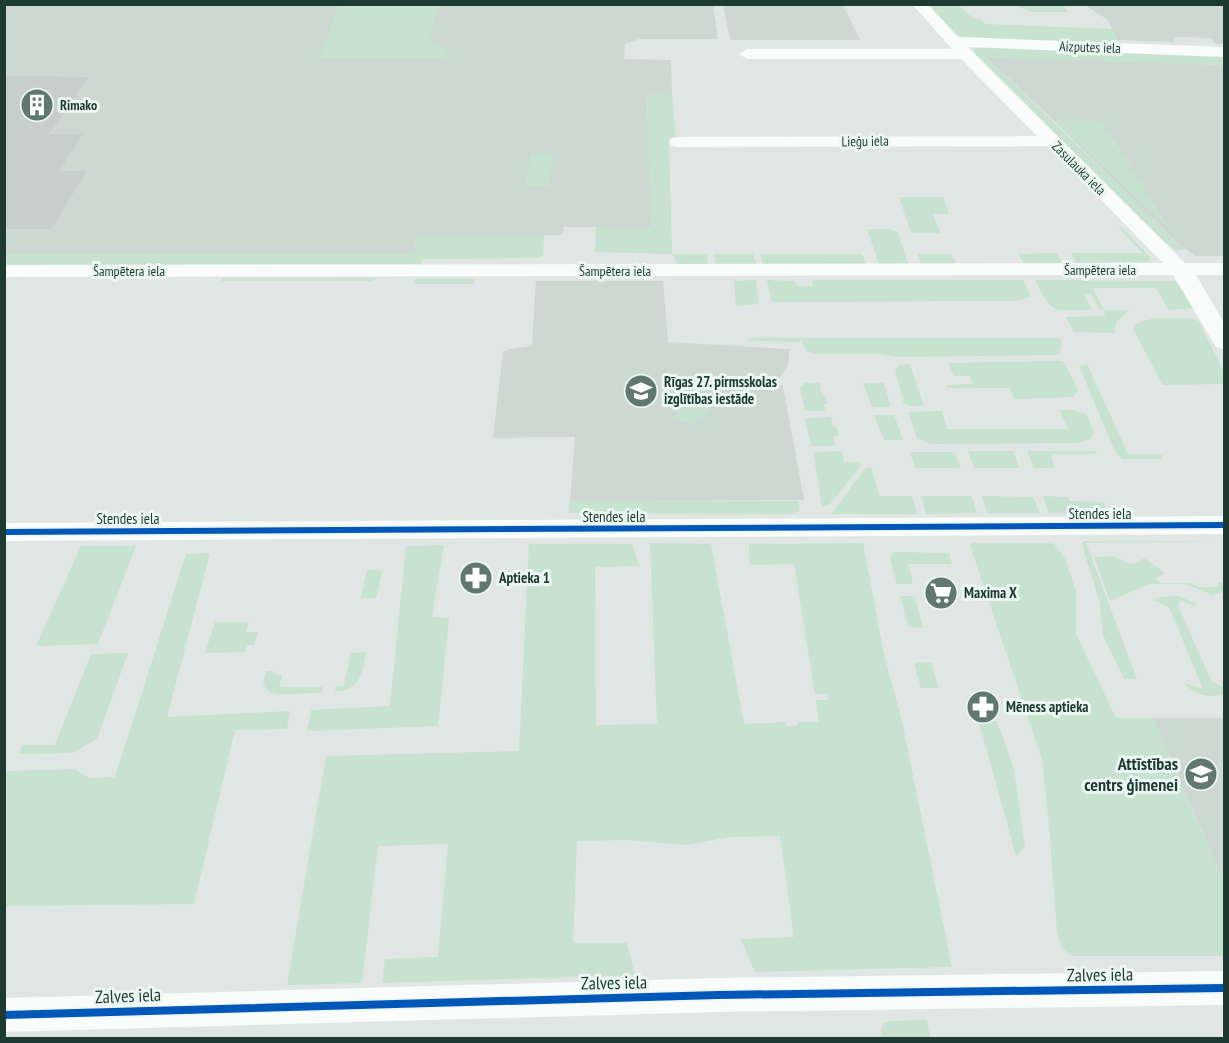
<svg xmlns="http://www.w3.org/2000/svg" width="1229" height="1043" viewBox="0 0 1229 1043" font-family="'PT Sans Narrow',sans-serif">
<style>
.built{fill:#cdd8d3}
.green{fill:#c7e2cf}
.building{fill:#c7cecb}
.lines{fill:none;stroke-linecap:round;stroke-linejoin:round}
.street{fill:#fafbfb;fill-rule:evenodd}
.cycleway-far1-casing{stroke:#edf7f2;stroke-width:10}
.cycleway-casing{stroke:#edf7f2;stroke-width:11}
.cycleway-far1{stroke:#0057b8;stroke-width:6}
.cycleway{stroke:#0057b8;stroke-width:8}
.labels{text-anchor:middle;stroke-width:6;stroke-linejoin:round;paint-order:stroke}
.far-street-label{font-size:14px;fill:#1d3b33;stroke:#edf7f2}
.far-poi-label{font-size:14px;font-weight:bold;fill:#1d3b33;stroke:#edf7f2;text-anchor:start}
.poi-label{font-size:15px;font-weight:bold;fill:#1d3b33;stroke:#edf7f2;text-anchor:start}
.street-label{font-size:15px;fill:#1d3b33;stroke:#edf7f2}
.near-poi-label{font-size:18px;font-weight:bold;fill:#1d3b33;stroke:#edf7f2;text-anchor:end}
.near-street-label{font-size:18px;fill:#1d3b33;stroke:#edf7f2}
</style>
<rect width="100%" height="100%" fill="#e0e6e3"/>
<path class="built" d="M 713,4 L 718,39 L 639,39 L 625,44 L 624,59 L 671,60 L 672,95 L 647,95 L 651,227 L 564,227 L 563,235 L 417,235 L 412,254 L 5,254 L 4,5 Z
M 723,5 L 843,5 L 860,40 L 730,40 Z
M 1085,5 L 1224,5 L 1224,44 L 1216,44 L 1212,38 L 1173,37 L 1175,42 L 1117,40 L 1108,20 Z
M 986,57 L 1224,65 L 1224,256 L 1195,256 L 1174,240 L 1053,120 Z
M 536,281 L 663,281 L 668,342 L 789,349 L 789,363 L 777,383 L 783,386 L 804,500 L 570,501 L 575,437 L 493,438 L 503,352 L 509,349 L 532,346 Z
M 1153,718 L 1224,718 L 1224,884 L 1201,829 Z"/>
<path class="green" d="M 339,5 L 441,5 C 434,23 418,45 448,49 L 446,58 L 319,58 Z
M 927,5 L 958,5 L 974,19 L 980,19 L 986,24 L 1112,29 L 1117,41 L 1114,44 L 963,37 L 956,35 Z
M 1013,5 L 1062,5 L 1069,12 L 1032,12 Z
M 978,47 L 1224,56 L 1224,65 L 987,58 L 1132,198 L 1172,239 L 1186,250 L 1176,250 L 1165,242 L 974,54 L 974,48 Z
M 647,95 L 672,95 L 676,137 L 669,138 L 672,254 L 707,254 L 708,264 L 678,265 L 672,254 L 595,252 L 596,227 L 651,227 Z
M 1053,120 L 1102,121 L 1169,228 Z
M 531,153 L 553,153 L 549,186 L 525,186 Z
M 899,197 L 943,197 L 949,214 L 933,214 L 940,233 L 911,233 Z
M 1119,228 L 1122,228 L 1150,257 L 1149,262 L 1076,263 L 1071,253 L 1143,253 Z
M 867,229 L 889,229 L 898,232 L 908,264 L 879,264 Z
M 417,235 L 544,235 L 543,255 L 539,258 L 422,259 L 421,265 L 5,265 L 5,254 L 412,254 Z
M 1057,253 L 1062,263 L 1024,264 L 1018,254 Z
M 713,254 L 753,254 L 756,264 L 716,265 Z
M 760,254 L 862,254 L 866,264 L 763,265 Z
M 918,254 L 951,254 L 956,264 L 921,264 Z
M 222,278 L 378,278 L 371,281 L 221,281 Z
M 415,279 L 474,279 L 474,284 L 414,284 Z
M 756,280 L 759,302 L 757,304 L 736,306 L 734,281 Z
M 767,280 L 794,281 L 797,286 L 813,286 L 812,280 L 1023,280 L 1031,297 L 1015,301 L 772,302 Z
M 1035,280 L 1173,281 L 1178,283 L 1193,308 L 1169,310 L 1156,288 L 1093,288 L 1104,310 L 1130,310 C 1122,316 1112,323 1116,333 L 1074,332 L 1066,317 L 1105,316 L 1104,310 L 1100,310 L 1091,294 L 1084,294 L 1092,310 C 1054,310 1052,316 1035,280 Z
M 1155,318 L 1189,318 L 1199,321 L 1224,373 L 1224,384 L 1163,385 L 1133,329 L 1137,323 Z
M 749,338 L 1059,338 L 1062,344 L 1060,353 L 1057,355 L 898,357 L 881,354 L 814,354 L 806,351 L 802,342 L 748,341 Z
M 1060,361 L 1065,363 L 1078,390 L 1074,397 L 1014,399 L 1010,388 L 947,388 L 946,385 L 973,384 L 970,376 L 954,376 L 948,363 Z
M 910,364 L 924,406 L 909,406 L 904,404 L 895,370 L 899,365 Z
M 1087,364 L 1128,454 L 1161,454 L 1163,459 L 1122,459 L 1114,449 L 1079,366 Z
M 805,383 L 820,383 L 822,395 L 826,396 L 828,404 L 824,404 L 825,411 L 805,411 L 800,387 Z
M 863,383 L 884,383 L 891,407 L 872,407 Z
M 691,392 L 716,398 L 697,426 L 672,419 Z
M 1059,410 L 1073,410 L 1086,414 L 1094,432 L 1090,439 L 1079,443 L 930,444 L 917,438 L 908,412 L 942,411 L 947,429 L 1069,429 Z
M 874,415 L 894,415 L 903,440 L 884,440 Z
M 831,417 L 833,427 L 837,428 L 839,436 L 833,436 L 835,446 L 811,446 L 805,418 Z
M 842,451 L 844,462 L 859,462 L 860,467 L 830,504 L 822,507 L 813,452 Z
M 968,451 L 1013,451 L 1020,468 L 974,468 Z
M 1027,451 L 1094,451 L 1098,454 L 1051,454 L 1055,468 L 1034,468 Z
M 910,452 L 955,452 L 961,468 L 915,468 Z
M 866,468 L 872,468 L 879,496 L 912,496 L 917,514 L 831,514 Z
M 921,496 L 972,496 L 977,513 L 926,514 Z
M 982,496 L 1033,497 L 1040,513 L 987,513 Z
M 1043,496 L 1068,497 L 1070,501 L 1104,502 L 1106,513 L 1049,513 Z
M 570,501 L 798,501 L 799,511 L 792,514 L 569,513 Z
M 1084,541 L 1224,541 L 1086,543 L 1137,679 L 1124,679 L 1103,635 L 1100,603 L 1082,545 Z
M 650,543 L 711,544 L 744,724 L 786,722 L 786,726 L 798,725 L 798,722 L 819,722 L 816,700 L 828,700 L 827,694 L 815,694 L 794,564 L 750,565 L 749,544 L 863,543 L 884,654 L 902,721 L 952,967 L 755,972 L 741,939 L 794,937 L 780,836 L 730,837 L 686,845 L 627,840 L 577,841 L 573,943 L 627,943 L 635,975 L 382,983 L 385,959 L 438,957 L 448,844 L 378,846 L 362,983 L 287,985 L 326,756 L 519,751 L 529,544 L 632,544 L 639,566 L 595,567 L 596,725 L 657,724 Z
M 972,543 L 1048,543 L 1054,544 L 1066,560 L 1076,592 L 1076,634 L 1116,718 L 1153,718 L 1224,884 L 1224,956 L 1071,956 L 1061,947 L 1057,932 L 1049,825 L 1042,760 L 970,545 Z
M 444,545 L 432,617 L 449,618 L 438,726 L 307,731 L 311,710 L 390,706 L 406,546 Z
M 81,546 L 136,546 L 98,644 L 36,646 Z
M 893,552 L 949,553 L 952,564 L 908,564 L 913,584 L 897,584 L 890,558 Z
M 210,553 L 167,717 L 290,711 L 287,729 L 235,730 L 194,904 L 5,906 L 4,777 L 7,771 L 75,769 L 89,778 L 115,777 L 186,554 Z
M 1094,557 C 1100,557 1107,556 1113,557 C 1128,560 1126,570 1144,558 L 1165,573 L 1156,578 L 1161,583 L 1193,583 L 1198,587 L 1218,587 L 1219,582 L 1224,583 L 1224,591 L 1213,595 L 1184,584 L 1149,584 L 1110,601 Z
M 367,570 L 382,571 L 376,598 L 361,598 Z
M 900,596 L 915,596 L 923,628 L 908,627 Z
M 1179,596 L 1196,604 L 1195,606 L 1180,600 L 1178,606 L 1212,682 L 1224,687 L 1224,694 C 1210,699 1194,694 1184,683 L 1203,689 L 1169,607 L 1152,600 L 1159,597 Z
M 215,622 L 249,622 L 246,632 L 258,632 L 254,645 L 247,645 L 245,652 L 205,653 Z
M 366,652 C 363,672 360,691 335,691 L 336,686 L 344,686 L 351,653 Z
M 128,653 L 97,739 L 72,753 L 19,754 L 22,745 L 55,745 L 91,654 Z
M 932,662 L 938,688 L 921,688 L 914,663 Z
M 266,671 L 273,671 L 273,674 L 282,675 L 279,687 L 323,687 L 322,693 L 277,694 L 269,692 L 263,684 Z
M 997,721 L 1014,769 L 1025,847 L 1016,856 L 979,722 Z
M 927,1020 L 930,1038 L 880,1038 L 883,1024 L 891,1021 Z"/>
<path class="building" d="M 4,76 L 89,77 L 49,134 L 83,134 L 59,171 L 87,171 L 51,229 L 4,229 Z"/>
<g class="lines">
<path class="street" d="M 912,4 L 928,4 L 958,37 L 1224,47 L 1224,57 L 968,47 L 1185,263 L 1224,263 L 1224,275 L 1196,275 L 1224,323 L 1224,349 L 1216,347 L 1173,275 L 4,277 L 4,265 L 1163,263 L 1048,146 L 678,147 L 672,146 L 669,142 L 672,138 L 678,137 L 1037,136 L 961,59 L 747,59 L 739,54 L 747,49 L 952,49 Z
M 1224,516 L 1224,534 L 4,541 L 4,523 Z
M 1224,971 L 1224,1005 L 718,1012 L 4,1032 L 4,998 L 718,978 Z"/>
<defs>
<path id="cycleway-far1" d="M 4,532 L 1224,525"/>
<path id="cycleway" d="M 4,1015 L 718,995 L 1224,988"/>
</defs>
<use href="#cycleway-far1" class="cycleway-far1-casing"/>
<use href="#cycleway" class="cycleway-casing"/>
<use href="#cycleway-far1" class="cycleway-far1"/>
<use href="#cycleway" class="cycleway"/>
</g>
<defs>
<symbol id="building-disc" viewBox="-11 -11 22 22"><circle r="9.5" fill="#617771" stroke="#edf7f2"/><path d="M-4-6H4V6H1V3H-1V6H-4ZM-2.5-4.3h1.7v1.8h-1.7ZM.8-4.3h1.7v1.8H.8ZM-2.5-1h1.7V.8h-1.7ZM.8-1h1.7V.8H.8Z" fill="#fff"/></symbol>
<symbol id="school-disc" viewBox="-11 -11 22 22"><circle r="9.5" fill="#617771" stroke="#edf7f2"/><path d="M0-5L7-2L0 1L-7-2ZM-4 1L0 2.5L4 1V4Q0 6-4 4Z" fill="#fff"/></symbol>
<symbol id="pharmacy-disc" viewBox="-11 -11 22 22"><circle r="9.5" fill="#617771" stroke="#edf7f2"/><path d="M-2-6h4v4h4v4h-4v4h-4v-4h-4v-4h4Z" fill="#fff"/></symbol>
<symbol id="supermarket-disc" viewBox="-11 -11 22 22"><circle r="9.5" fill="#617771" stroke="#edf7f2"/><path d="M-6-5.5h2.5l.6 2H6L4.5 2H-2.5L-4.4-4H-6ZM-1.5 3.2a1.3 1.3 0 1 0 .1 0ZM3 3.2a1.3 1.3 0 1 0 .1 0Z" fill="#fff"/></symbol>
</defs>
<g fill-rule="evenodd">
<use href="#building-disc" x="18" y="86" width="38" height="38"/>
<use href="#school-disc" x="622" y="372" width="38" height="38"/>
<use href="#pharmacy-disc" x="457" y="559" width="38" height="38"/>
<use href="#supermarket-disc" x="922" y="574" width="38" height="38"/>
<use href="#pharmacy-disc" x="964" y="688" width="38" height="38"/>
<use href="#school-disc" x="1182" y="755" width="38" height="38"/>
</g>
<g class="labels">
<g class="far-street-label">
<text transform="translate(1090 47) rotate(2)" y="5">Aizputes iela</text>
<text transform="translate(865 141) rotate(-1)" y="5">Lieģu iela</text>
<text transform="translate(1079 168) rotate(45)" y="5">Zasulauka iela</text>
<text x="1100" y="275">Šampētera iela</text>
<text x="129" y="276">Šampētera iela</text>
<text x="615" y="276">Šampētera iela</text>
</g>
<g class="far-poi-label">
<text x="60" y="110">Rimako</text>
</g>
<g class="poi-label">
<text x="664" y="387">Rīgas 27. pirmsskolas<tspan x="664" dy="17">izglītības iestāde</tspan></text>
<text x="499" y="583">Aptieka 1</text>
<text x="964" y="598">Maxima X</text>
<text x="1006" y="712">Mēness aptieka</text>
</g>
<g class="street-label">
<text x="1100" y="519">Stendes iela</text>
<text x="614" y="522">Stendes iela</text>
<text x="128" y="524">Stendes iela</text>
</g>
<g class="near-poi-label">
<text x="1178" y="770">Attīstības<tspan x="1178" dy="21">centrs ģimenei</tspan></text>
</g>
<g class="near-street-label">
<text transform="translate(1100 975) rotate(-1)" y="6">Zalves iela</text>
<text transform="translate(614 983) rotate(-1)" y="6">Zalves iela</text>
<text transform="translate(128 996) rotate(-2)" y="6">Zalves iela</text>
</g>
</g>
<rect width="1229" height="1043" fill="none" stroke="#1d3b33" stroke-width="12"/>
</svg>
